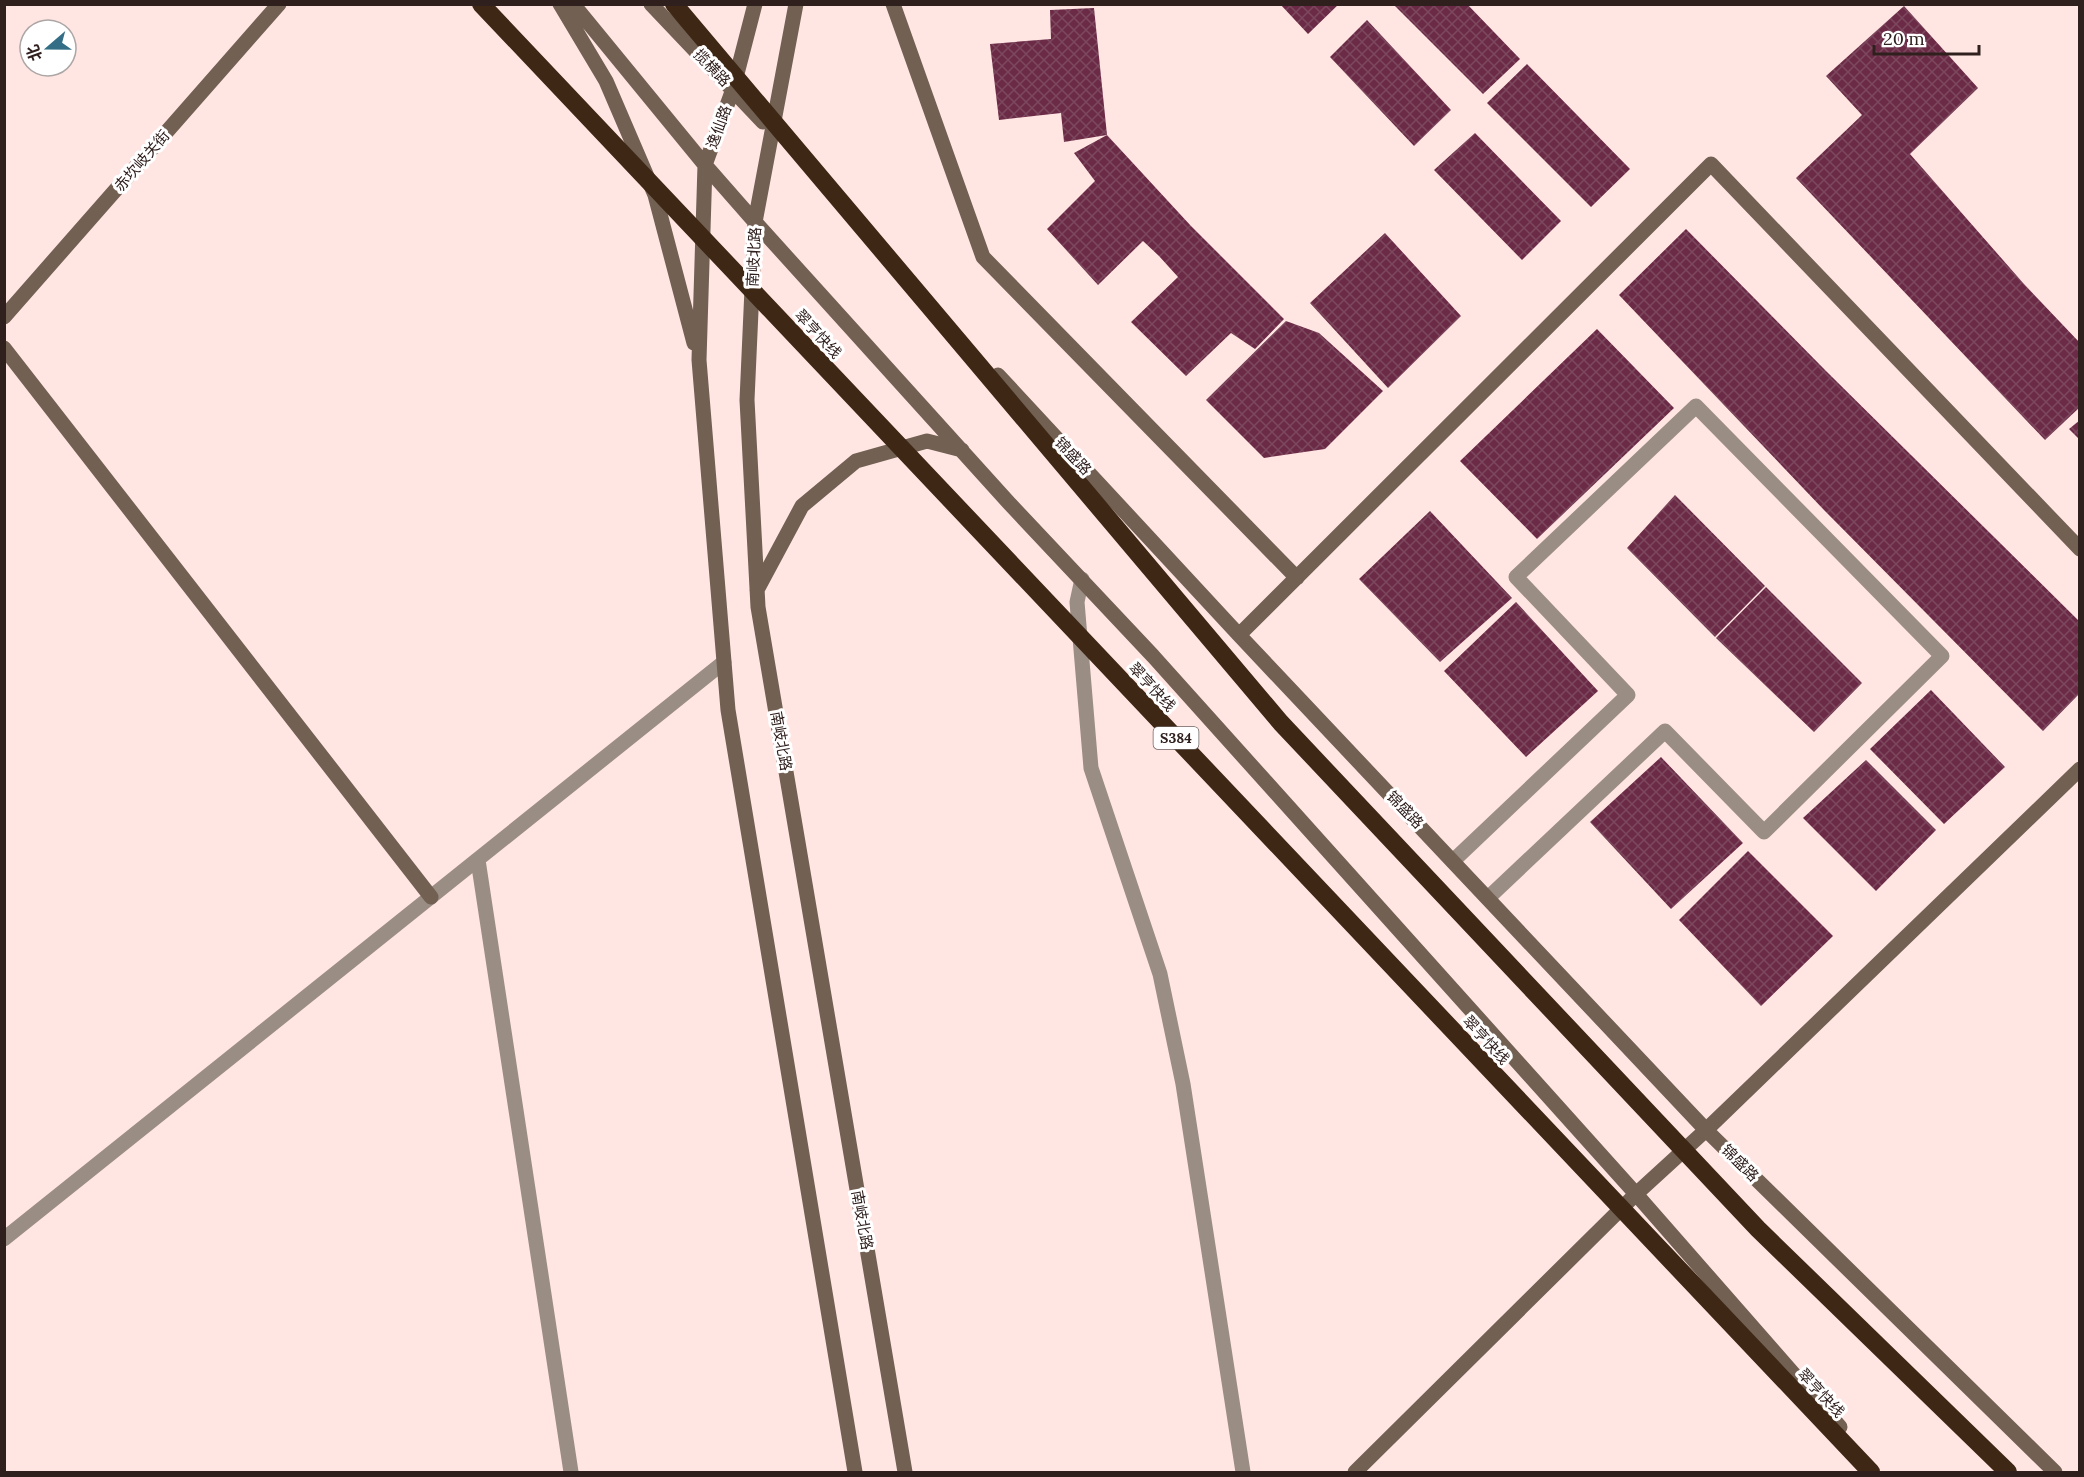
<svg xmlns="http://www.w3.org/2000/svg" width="2084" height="1477" viewBox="0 0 2084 1477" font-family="Lora,'Noto Sans SC',serif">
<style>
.building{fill:url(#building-cross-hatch)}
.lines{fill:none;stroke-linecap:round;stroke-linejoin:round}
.street{stroke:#9a8d84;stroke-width:15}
.secondary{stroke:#726053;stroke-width:15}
.highway-bridge{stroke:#3e2714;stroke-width:18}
.labels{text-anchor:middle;stroke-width:6;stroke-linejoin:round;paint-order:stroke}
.shield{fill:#fff;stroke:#6d6362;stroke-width:1.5}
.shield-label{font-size:14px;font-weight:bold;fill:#2f201e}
.street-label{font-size:15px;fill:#2f201e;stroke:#fff}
</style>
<defs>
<pattern id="building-cross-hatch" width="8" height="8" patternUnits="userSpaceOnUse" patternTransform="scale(1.5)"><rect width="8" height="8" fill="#6b2b47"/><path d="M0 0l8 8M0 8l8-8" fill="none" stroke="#7c485e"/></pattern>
</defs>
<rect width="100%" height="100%" fill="#ffe6e3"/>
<path class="building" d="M 1280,4 L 1339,4 L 1308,34 Z
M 1393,4 L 1467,4 L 1520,59 L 1483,94 Z
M 1904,6 L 1978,88 L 1910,154 L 2024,284 L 2080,343 L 2080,407 L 2045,440 L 1796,178 L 1862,115 L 1826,76 Z
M 1094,8 L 1107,135 L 1191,226 L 1284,319 L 1255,349 L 1231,333 L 1186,376 L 1131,322 L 1178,277 L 1159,256 L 1143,241 L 1098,285 L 1047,229 L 1095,181 L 1074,153 L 1107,135 L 1064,142 L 1061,113 L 999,120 L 990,44 L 1051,39 L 1050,10 Z
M 1367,20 L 1451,110 L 1414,146 L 1330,57 Z
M 1527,64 L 1630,169 L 1591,207 L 1487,103 Z
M 1475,133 L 1561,221 L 1522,260 L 1434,170 Z
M 1686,229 L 1826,371 L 2080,622 L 2080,693 L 2043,731 L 1824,510 L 1619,295 Z
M 1385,233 L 1461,316 L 1388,388 L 1310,303 Z
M 1286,321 L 1319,333 L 1383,391 L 1325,449 L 1264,458 L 1206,400 Z
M 1597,329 L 1674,408 L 1537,539 L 1460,461 Z
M 2080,420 L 2080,440 L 2069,429 Z
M 1675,495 L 1765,586 L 1715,637 L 1627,548 Z
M 1430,511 L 1512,598 L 1440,662 L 1359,579 Z
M 1766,587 L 1862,683 L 1814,732 L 1716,638 Z
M 1516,602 L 1598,691 L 1526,757 L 1444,671 Z
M 1931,690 L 2005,767 L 1944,824 L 1870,749 Z
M 1661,757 L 1743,843 L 1671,909 L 1590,822 Z
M 1866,760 L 1936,830 L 1876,891 L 1803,818 Z
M 1748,851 L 1833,936 L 1761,1006 L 1679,920 Z"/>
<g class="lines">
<path class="street" d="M 1082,579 L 1077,602 L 1091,768 L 1160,974 L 1183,1084 L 1243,1472
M 478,860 L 571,1472
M 1453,861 L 1628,695 L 1516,577 L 1696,406 L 1942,656 L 1764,832 L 1665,731 L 1488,898
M 4,1239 L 724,662"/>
<path class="secondary" d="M 560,4 L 606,81 L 655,195 L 694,343
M 573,4 L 705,165 L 755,222 L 1009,503 L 1153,656 L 1636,1194 L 1840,1427
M 651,4 L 763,122
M 755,4 L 733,89 L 705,165 L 699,360 L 728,710 L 855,1472
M 796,4 L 755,222 L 747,400 L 758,607 L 905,1472
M 893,4 L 983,257 L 1297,578
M 4,317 L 279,4
M 4,348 L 431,897
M 998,375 L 1239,635 L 1706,1130 L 2055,1472
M 757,590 L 802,506 L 856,461 L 927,441 L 962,450
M 1239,635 L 1711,164 L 2080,549
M 1355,1472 L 1636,1194 L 1706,1130 L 2080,769"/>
<path class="highway-bridge" d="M 481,4 L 1871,1472
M 674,4 L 1281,723 L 1758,1229 L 2008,1472"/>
</g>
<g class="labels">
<rect class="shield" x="1153.5" y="727" width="45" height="22" rx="4.5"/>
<g class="shield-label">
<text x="1176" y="743">S384</text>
</g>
<g class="street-label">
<text transform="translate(712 68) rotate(46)" y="5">揽横路</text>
<text transform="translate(719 127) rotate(-70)" y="5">逸仙路</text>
<text transform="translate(142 161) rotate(-49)" y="5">赤坎岐关街</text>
<text transform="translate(754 257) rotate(-87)" y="5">南岐北路</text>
<text transform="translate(818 334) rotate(47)" y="5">翠亨快线</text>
<text transform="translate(1073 456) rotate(47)" y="5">锦盛路</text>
<text transform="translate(1152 687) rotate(47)" y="5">翠亨快线</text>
<text transform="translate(781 741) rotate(80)" y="5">南岐北路</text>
<text transform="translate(1405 810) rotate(46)" y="5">锦盛路</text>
<text transform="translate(1486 1040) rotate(47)" y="5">翠亨快线</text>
<text transform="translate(1740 1163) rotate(45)" y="5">锦盛路</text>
<text transform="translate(862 1220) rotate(80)" y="5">南岐北路</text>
<text transform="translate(1821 1393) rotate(47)" y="5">翠亨快线</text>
</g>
</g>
<rect width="2084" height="1477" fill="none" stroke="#2f201e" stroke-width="12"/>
<g transform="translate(48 48) rotate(250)"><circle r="28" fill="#ffffff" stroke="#aca6a5" stroke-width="1.5"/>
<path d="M0-4.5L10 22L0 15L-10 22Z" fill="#336e86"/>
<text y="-9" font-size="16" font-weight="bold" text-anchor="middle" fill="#2f201e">北</text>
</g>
<path d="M1874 45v9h105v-9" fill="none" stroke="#2f201e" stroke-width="3"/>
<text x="1883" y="45" font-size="18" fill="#2f201e" stroke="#ffffff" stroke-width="4.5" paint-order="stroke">20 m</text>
</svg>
